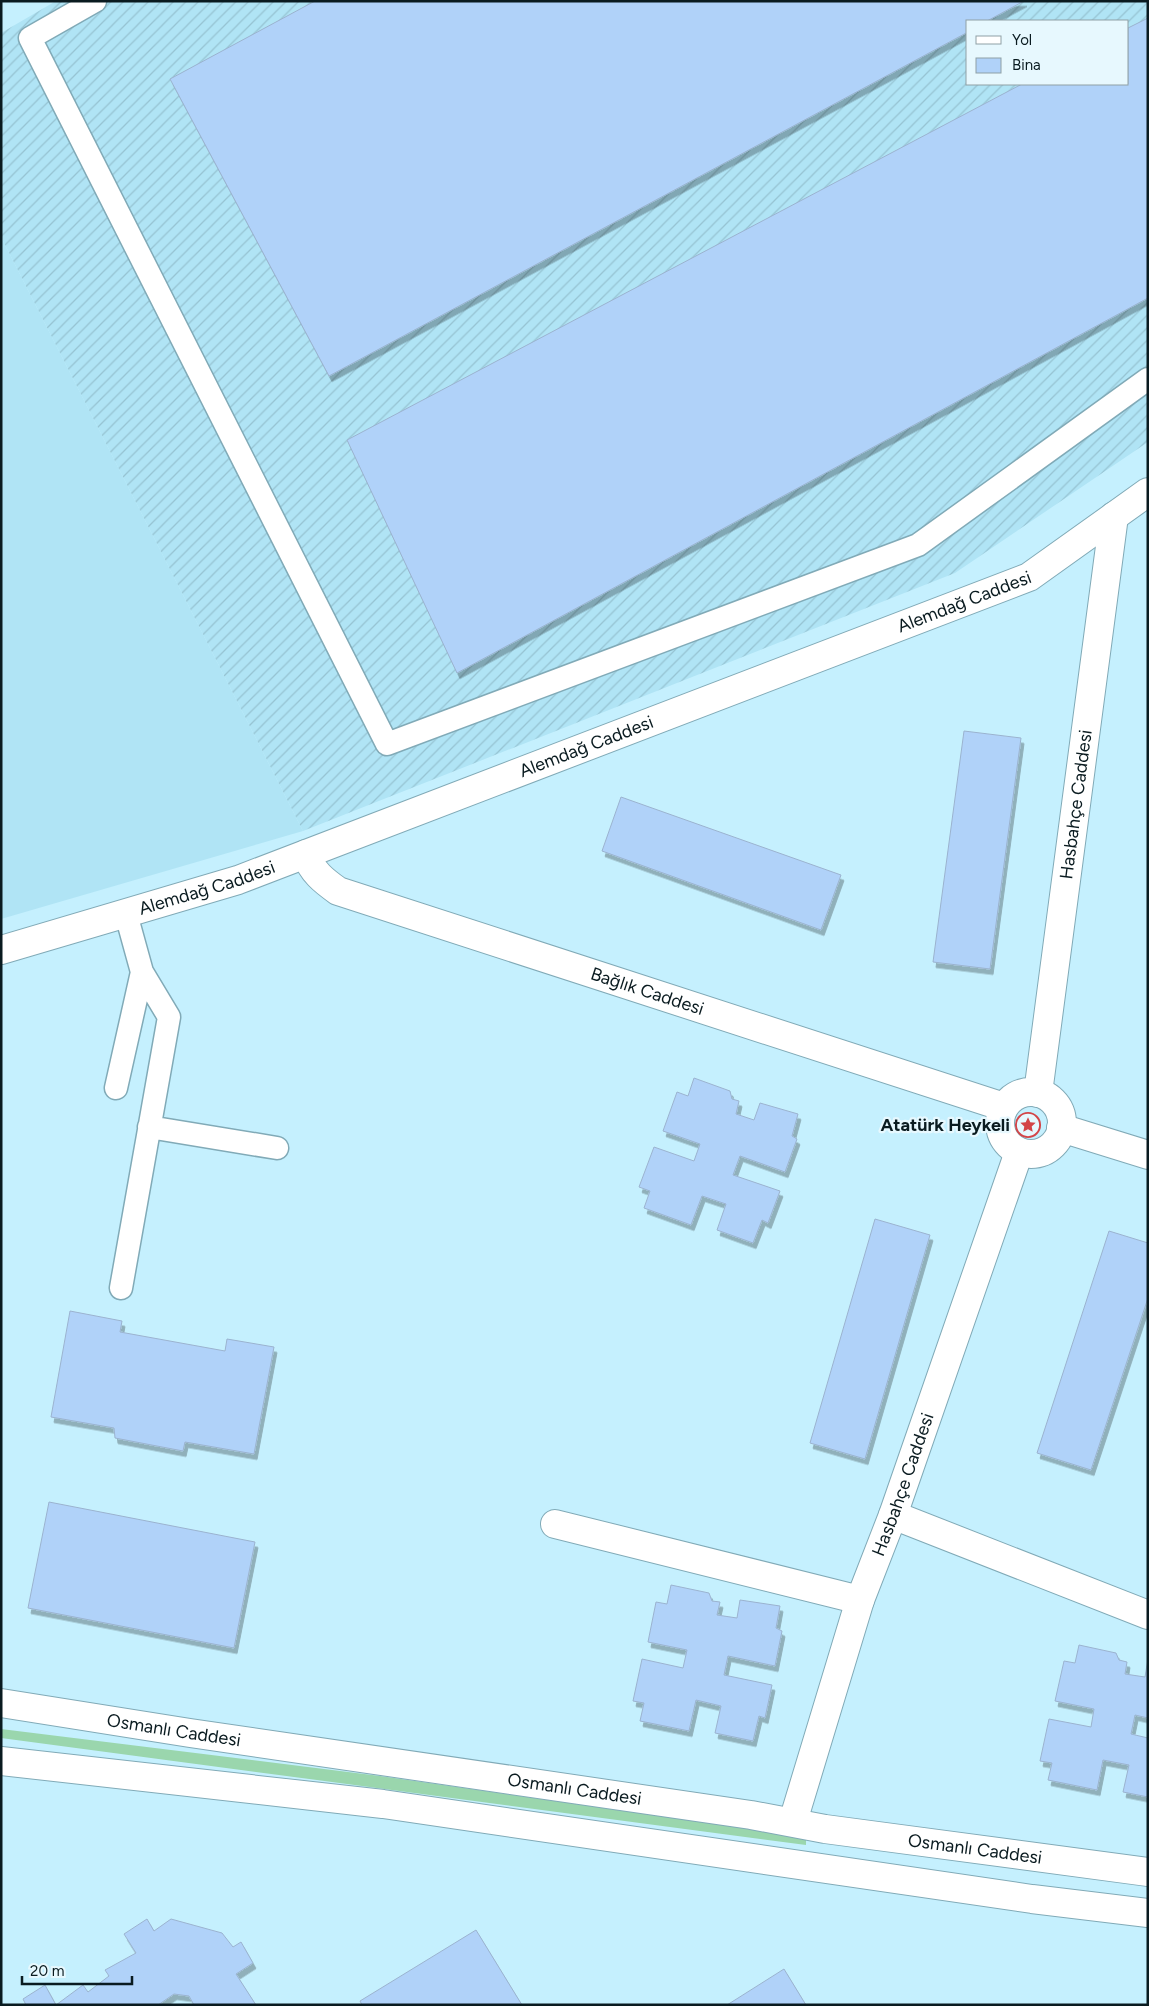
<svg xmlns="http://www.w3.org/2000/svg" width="1149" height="2006" viewBox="0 0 1149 2006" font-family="Figtree,sans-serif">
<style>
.built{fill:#b0e4f5}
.industrial{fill:url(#industrial-furrows);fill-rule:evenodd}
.grass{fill:#9ad6ad}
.building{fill:#b0d2f9;stroke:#9bb3cf;filter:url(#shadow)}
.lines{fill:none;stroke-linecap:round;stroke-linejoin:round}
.service-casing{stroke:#81aab7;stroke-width:25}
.minor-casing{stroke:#81aab7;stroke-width:30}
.secondary-casing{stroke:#81aab7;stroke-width:30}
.service{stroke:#fff;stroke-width:22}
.minor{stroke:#fff;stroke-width:28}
.secondary{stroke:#fff;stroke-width:28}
.labels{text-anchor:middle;stroke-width:4.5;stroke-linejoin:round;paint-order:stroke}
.street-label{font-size:18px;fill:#0a1b20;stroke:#e7f8fe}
.poi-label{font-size:18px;font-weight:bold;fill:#0a1b20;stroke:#e7f8fe;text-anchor:end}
</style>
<defs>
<pattern id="industrial-furrows" width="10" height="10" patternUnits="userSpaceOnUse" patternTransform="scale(1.25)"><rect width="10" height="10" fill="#b0e4f5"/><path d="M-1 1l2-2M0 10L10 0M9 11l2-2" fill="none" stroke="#96c3d2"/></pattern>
<filter id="shadow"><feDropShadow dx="3" dy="5.5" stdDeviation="0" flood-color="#0004"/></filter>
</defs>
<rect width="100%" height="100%" fill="#c5f0fe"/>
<path class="built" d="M 1,237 L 303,831 L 1,919 Z"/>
<path class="industrial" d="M 56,1 L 1148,1 L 1148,442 L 955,573 L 303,831 L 1,237 L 1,33 ZM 968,21 L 1128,21 L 1128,84 L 968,84 Z"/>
<path class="grass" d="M 1,1729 L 380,1776 L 806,1837 L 806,1845 L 1,1738 Z"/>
<path class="building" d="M 315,1 L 1024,1 L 987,21 L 968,21 L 968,32 L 329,376 L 170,79 Z
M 1148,18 L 1148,298 L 457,673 L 347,440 L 1022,84 L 1128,84 L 1128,28 Z
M 964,731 L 1021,738 L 990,969 L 933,962 Z
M 621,797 L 841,875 L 821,930 L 602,851 Z
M 694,1078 L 730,1091 L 732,1099 L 739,1101 L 736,1114 L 754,1120 L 760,1103 L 798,1114 L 792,1136 L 797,1139 L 785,1172 L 740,1156 L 733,1175 L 780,1191 L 768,1223 L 762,1220 L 753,1243 L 717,1230 L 726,1204 L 702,1196 L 691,1225 L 644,1208 L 650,1191 L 639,1187 L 654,1147 L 694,1161 L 700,1144 L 663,1131 L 677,1092 L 688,1096 Z
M 875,1219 L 930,1235 L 865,1459 L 810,1443 Z
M 1109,1231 L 1148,1243 L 1148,1298 L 1091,1470 L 1037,1453 Z
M 70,1311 L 122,1321 L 120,1332 L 225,1351 L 227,1339 L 274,1347 L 254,1454 L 185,1442 L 183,1451 L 115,1438 L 114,1428 L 51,1417 Z
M 49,1502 L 255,1542 L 234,1648 L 28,1608 Z
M 671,1585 L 709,1593 L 712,1601 L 720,1602 L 717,1615 L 737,1618 L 740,1600 L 780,1606 L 776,1628 L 782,1631 L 775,1666 L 728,1656 L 724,1675 L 772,1685 L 765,1718 L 759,1716 L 753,1741 L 715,1733 L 721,1706 L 696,1700 L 689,1731 L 640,1721 L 644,1703 L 633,1701 L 642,1659 L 683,1668 L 687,1650 L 648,1642 L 656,1602 L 667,1604 Z
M 1079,1645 L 1116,1653 L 1119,1660 L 1127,1662 L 1125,1674 L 1145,1677 L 1148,1659 L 1148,1718 L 1135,1715 L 1131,1734 L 1148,1738 L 1148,1797 L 1123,1792 L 1129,1765 L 1103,1760 L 1097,1790 L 1048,1780 L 1052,1763 L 1040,1761 L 1049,1719 L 1091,1727 L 1094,1709 L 1055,1701 L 1064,1661 L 1075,1663 Z
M 147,1919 L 154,1931 L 171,1919 L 222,1933 L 233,1947 L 241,1942 L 253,1963 L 236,1974 L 256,2005 L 194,2005 L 189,1996 L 174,1994 L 158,2005 L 26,2005 L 23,1999 L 45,1985 L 56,2005 L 83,1985 L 88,1992 L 109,1976 L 105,1970 L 136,1953 L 124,1934 Z
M 476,1930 L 522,2005 L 362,2005 L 360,2001 Z
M 784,1969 L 806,2005 L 727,2005 Z"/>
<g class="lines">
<defs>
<path id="service" d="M 95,1 L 30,38 L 387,744 L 918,545 L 1148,379
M 116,1088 L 142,972 L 126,914
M 149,1127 L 277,1148
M 121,1288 L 169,1017 L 142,972"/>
<g id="minor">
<path id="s1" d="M 306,854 C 312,872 324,881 338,891 L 1004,1107"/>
<circle cx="1031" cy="1123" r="31"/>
<path id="s2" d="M 1038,1093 L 1114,516"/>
<path d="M 1061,1128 L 1148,1155"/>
<path d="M 893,1515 L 1148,1615"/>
<path d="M 555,1524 L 860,1600"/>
<path id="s3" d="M 794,1818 L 860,1600 L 893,1515 L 1019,1152"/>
</g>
<g id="secondary">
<path id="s4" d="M 1,950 L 238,880 L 1029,577 L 1148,492"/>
<path id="s5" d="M 1,1703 L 190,1733 L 751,1815 L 825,1829 L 1148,1872"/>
<path d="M 1,1761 L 383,1804 L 1032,1899 L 1148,1913"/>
</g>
</defs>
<use href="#service" class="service-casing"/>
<use href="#minor" class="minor-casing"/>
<use href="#secondary" class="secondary-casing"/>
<use href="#service" class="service"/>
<use href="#minor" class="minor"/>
<use href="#secondary" class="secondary"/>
</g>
<defs>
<symbol id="sight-ring" viewBox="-11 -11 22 22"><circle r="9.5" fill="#e7f8fe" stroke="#d34447" stroke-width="1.5"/><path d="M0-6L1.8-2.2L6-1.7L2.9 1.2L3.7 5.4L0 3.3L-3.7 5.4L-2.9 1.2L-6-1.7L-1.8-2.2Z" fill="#d34447"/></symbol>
</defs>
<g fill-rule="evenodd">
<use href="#sight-ring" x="1014" y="1111" width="28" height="28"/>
</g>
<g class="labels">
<g class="street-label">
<text dy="6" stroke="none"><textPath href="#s4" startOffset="1025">Alemdağ Caddesi</textPath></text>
<text dy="6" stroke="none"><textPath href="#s4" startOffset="620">Alemdağ Caddesi</textPath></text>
<text dy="6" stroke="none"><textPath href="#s2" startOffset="291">Hasbahçe Caddesi</textPath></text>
<text dy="6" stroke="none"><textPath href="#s4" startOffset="215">Alemdağ Caddesi</textPath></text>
<text dy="6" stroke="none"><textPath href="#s1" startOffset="375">Bağlık Caddesi</textPath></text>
<text dy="6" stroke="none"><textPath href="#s3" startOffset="351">Hasbahçe Caddesi</textPath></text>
<text dy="6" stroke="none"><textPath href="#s5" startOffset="175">Osmanlı Caddesi</textPath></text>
<text dy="6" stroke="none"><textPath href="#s5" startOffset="580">Osmanlı Caddesi</textPath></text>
<text dy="6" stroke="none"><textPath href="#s5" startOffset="985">Osmanlı Caddesi</textPath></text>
</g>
<g class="poi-label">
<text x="1010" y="1131">Atatürk Heykeli</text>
</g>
</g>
<rect width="1149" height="2006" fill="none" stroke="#0a1b20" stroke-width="5"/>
<rect x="966" y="20" width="162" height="65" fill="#e7f8fe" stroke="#8fa0a5"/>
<rect x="976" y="36" width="25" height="8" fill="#ffffff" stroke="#8fa0a5"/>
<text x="1012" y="45" font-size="15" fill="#0a1b20">Yol</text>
<rect x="976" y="58" width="25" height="15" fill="#b0d2f9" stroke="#8fa0a5"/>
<text x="1012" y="70" font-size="15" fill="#0a1b20">Bina</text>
<path d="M22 1976v8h110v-8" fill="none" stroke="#0a1b20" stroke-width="2.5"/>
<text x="30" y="1976" font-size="15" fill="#0a1b20" stroke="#e7f8fe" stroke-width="4" paint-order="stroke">20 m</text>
</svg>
